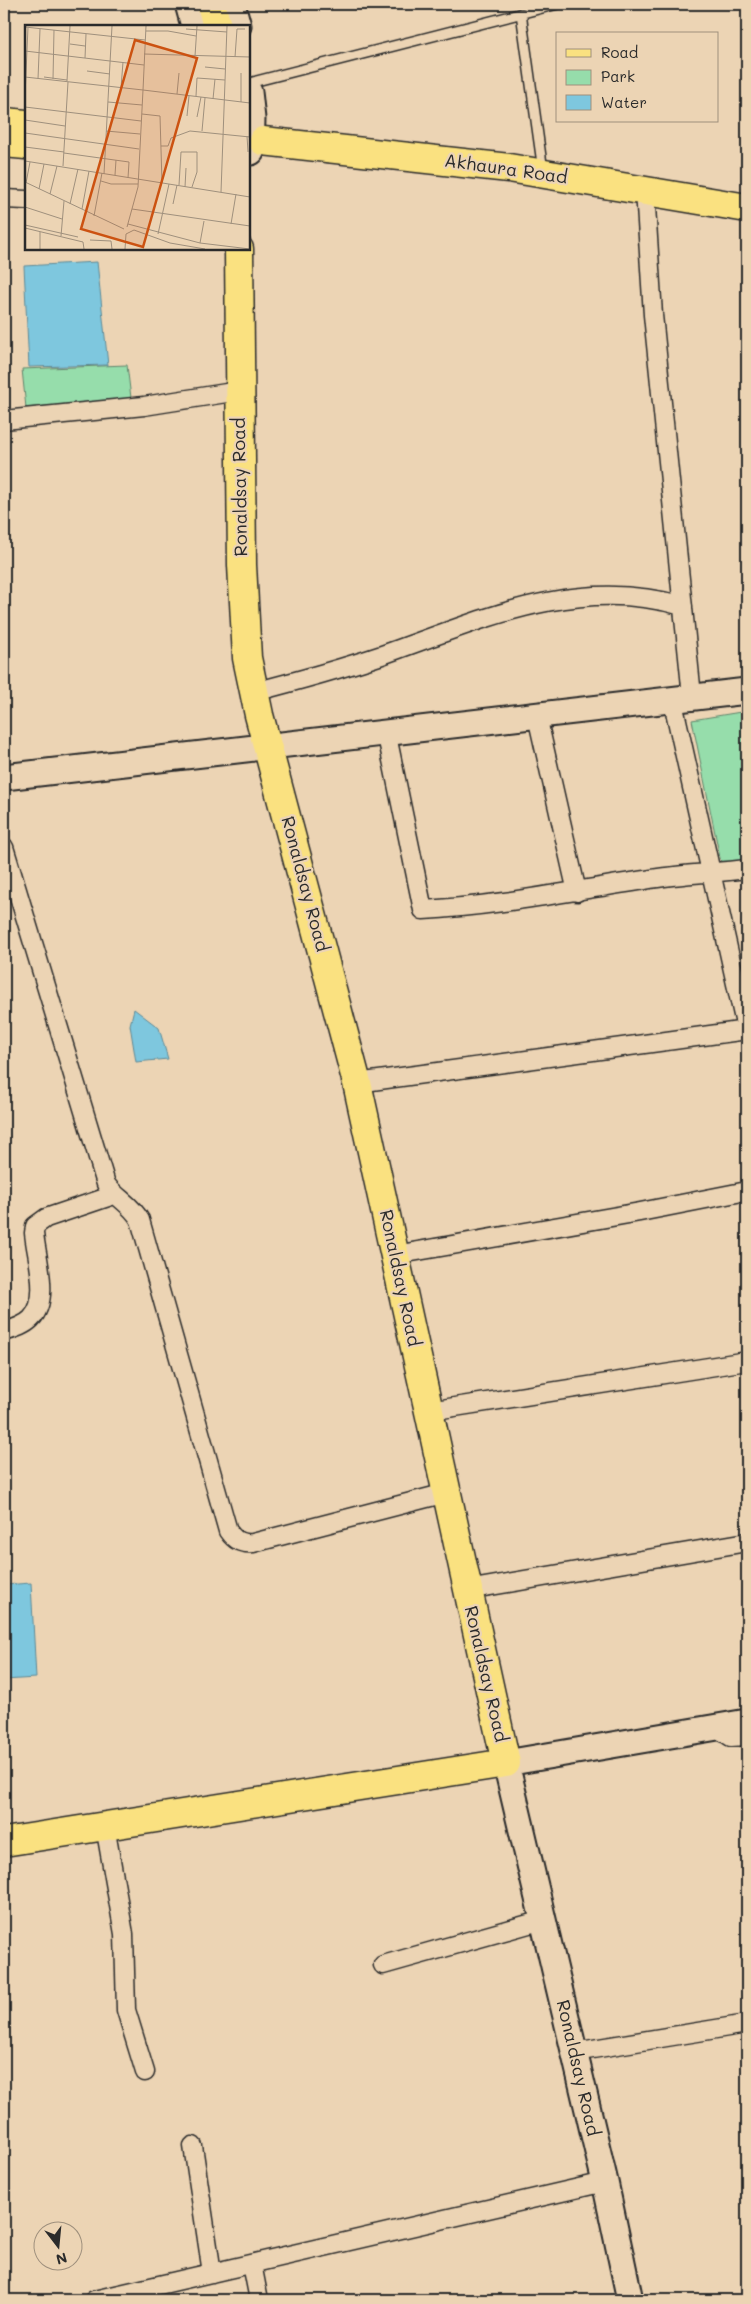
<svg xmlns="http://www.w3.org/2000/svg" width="751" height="2304" viewBox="0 0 751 2304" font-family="Mali,sans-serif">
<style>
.green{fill:#96ddab;stroke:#60846b}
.water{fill:#7ec7de;stroke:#5d8996}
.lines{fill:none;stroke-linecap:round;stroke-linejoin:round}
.lane-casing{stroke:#2b2b2b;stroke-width:12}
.street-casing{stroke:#2b2b2b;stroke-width:21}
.secondary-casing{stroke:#2b2b2b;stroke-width:29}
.primary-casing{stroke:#2b2b2b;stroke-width:31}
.lane{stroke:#ecd4b4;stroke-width:9}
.street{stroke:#ecd4b4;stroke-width:18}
.secondary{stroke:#ecd4b4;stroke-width:25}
.primary{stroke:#fae180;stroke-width:28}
.labels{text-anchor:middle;stroke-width:4.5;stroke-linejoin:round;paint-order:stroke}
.street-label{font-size:18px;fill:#2b2b2b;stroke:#ecd4b4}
.inset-road{fill:none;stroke:#9f907d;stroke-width:1}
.view{fill:#cc5211;fill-opacity:0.15;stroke:#cc5211;stroke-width:2.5}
.inset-edge{fill:none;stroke:#2b2b2b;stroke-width:2.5}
</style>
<rect width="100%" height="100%" fill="#ecd4b4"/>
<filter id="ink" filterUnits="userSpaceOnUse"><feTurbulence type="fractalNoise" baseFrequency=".02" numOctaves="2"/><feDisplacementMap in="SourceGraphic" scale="10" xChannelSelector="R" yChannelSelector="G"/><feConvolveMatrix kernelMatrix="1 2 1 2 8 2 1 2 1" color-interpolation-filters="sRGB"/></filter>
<g filter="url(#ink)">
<path class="green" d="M 127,365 L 131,398 L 26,408 L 22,369 Z
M 747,711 L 747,860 L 721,863 L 692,720 Z"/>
<path class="water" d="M 97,262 L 108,365 L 29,367 L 24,266 Z
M 134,1009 L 159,1028 L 168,1059 L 136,1062 L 130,1025 Z
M 31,1583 L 36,1678 L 4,1680 L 4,1585 Z"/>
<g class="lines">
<defs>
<path id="lane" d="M 521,13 L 543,171
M 249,83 L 558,4"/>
<path id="street" d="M 645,191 L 653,315 L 692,696
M 4,199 L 26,200
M 4,420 L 144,406 L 239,391
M 254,692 C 297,681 340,669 382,655 C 482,620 575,575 683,606
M 672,698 L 747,1033
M 537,716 L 577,892
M 386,731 L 423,910 C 498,906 571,891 645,880 C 679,874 713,873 747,869
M 4,847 L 106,1184 C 116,1198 131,1204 140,1220 L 228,1531 C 235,1541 241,1544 253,1543 L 446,1493
M 357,1083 L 747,1030
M 395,1255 L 640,1212 L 747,1191
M 4,1332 C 13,1329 24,1326 31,1319 C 51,1299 36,1257 34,1233 L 35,1226 L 46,1218 L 114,1195
M 429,1411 L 747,1361
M 467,1590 L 747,1542
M 716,1727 L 731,1737 L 747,1736
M 105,1826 L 124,1934 L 126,2010 L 145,2072
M 383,1965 L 543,1920
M 574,2052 L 747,2024
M 193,2146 L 212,2273
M 252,2264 L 259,2300
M 94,2300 L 605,2182"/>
<path id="secondary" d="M 188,4 L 194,26
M 232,4 L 238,26
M 249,92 L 252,119 L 251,152
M 4,777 L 747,691
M 630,2300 L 605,2182 L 506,1763 L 747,1722"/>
<path id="primary" d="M 211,4 L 217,26
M 4,122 L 26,124
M 263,141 L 509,168 L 747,208
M 4,143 L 26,145
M 4,1842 L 506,1763 L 357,1083 L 259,715 L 247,658 L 242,565 L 239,249"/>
</defs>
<use href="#lane" class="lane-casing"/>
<use href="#street" class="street-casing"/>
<use href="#secondary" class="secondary-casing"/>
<use href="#primary" class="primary-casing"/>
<use href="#lane" class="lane"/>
<use href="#street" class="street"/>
<use href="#secondary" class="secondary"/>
<use href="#primary" class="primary"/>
</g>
</g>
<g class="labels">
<g class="street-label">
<text transform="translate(506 169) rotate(8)" y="6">Akhaura Road</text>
<text transform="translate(240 487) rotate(-91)" y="6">Ronaldsay Road</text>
<text transform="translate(305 884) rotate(75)" y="6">Ronaldsay Road</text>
<text transform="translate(400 1278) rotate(78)" y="6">Ronaldsay Road</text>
<text transform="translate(486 1674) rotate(77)" y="6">Ronaldsay Road</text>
<text transform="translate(578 2068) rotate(77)" y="6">Ronaldsay Road</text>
</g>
</g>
<g transform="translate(25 25)">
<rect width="225" height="225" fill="#ecd4b4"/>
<path class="inset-road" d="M 0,2 L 120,15M 161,4 L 202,7M 121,6 L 143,6 L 171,11M 45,19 L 60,21M 0,26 L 119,40M 119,29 L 225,32M 170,31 L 172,1M 210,32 L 212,4 L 220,4M 60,33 L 61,9M 180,42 L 200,44M 62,46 L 85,49M 0,52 L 118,65 L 121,1M 19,52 L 42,55M 13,54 L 15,4M 28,54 L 29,5M 42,56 L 45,1M 96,63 L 98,37M 152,69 L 154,48M 0,71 L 3,2M 171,71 L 172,53 L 200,55M 188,74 L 190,54M 83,77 L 117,80M 216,77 L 216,48M 0,82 L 116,96M 117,89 L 135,91 L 137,158M 162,91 L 164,71M 172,92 L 176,72M 0,95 L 40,101M 81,106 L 115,109M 177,106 L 180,73M 0,108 L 114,124M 222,111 L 223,127M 136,121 L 143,121 L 146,113 L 165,106 L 225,112M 0,122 L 39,127M 39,128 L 104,137 L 103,153M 0,136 L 225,172M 38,141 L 43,57M 79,149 L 87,1M 90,150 L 91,135M 76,156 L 86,159 L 113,159M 0,157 L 99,204M 1,158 L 5,137M 154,160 L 156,127 L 172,127 L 172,147 L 167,162M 160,162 L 161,143M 14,164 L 19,139M 196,167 L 202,1M 25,169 L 32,141M 45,179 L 53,144M 148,179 L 152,160M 0,182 L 37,194M 57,184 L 64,146M 107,184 L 225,201M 69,191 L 77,148M 103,199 L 175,218 L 225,224M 206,199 L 211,169M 0,200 L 53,212M 102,202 L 113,162 L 118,65 L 225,78M 0,203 L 58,217 L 59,224M 15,207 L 15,224M 133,209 L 144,159M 36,211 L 39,176M 65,215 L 86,216 L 87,224M 175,218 L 179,196M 100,224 L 101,209 L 109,205 L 145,218 L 180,224"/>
<path class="view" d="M 110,15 L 172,33 L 118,222 L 56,204 Z"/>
<rect width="225" height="225" class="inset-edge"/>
</g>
<rect width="751" height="2304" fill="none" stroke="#ecd4b4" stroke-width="20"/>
<rect x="10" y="10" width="731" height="2284" fill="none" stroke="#2b2b2b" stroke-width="2" filter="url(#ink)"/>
<rect x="556" y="32" width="162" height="90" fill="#ecd4b4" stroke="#9f907d"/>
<rect x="566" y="49" width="25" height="8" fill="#fae180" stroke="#9f907d"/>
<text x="601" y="58" font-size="15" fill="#2b2b2b">Road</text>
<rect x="566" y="70" width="25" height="15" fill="#96ddab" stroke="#9f907d"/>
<text x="601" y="82" font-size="15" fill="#2b2b2b">Park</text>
<rect x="566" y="95" width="25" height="15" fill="#7ec7de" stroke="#9f907d"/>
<text x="601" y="108" font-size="15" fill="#2b2b2b">Water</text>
<g transform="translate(58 2246) rotate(164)"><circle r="24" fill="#ecd4b4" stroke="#9f907d"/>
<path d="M0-4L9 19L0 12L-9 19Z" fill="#2b2b2b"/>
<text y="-8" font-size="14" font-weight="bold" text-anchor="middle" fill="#2b2b2b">N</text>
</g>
</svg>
